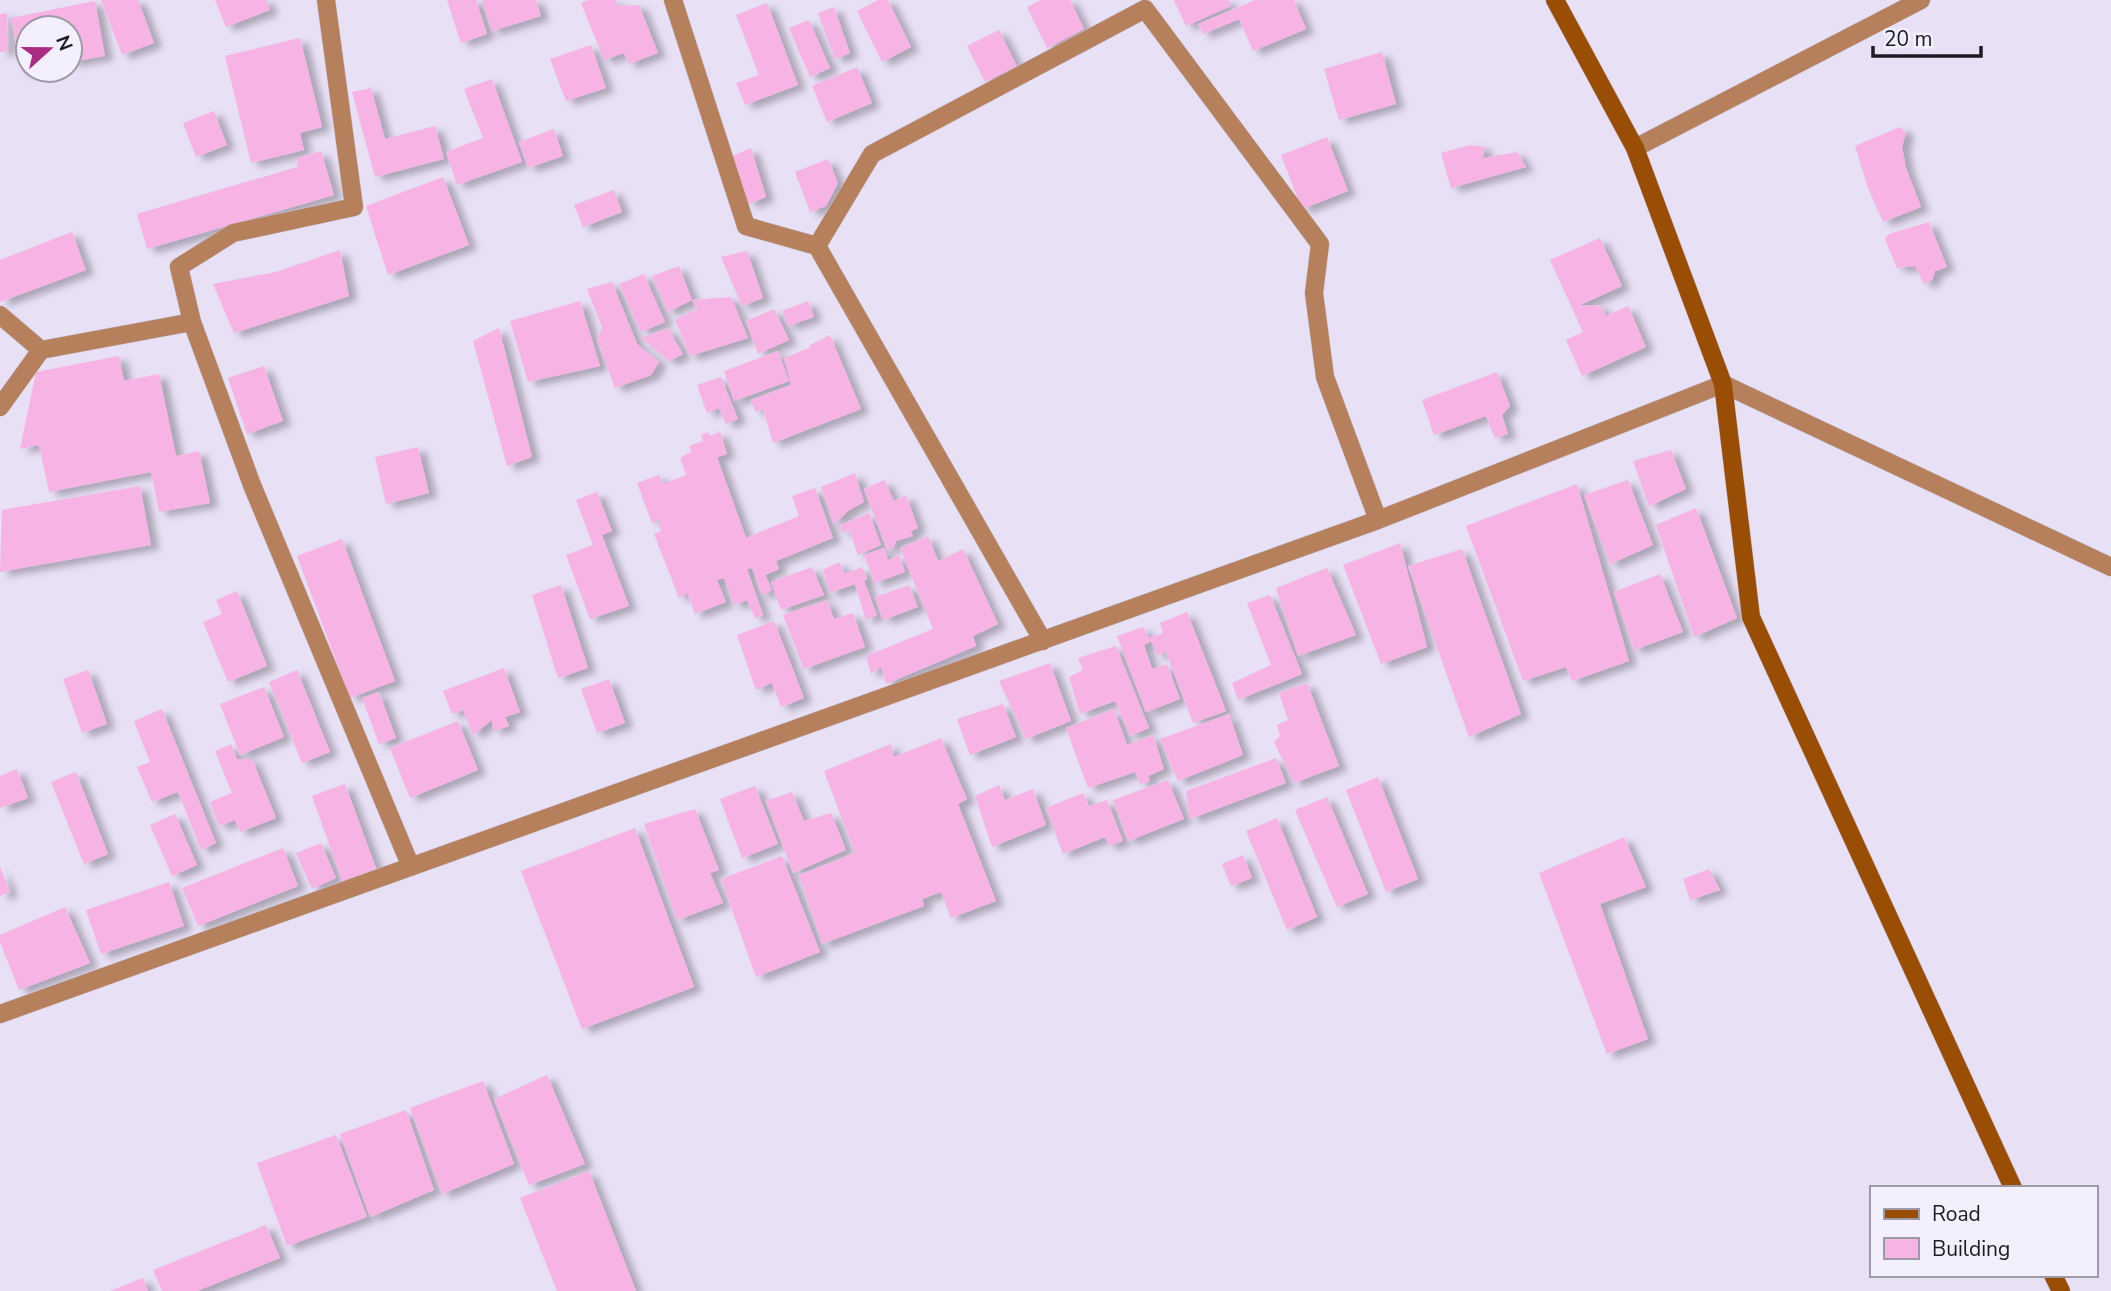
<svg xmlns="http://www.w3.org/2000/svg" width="2111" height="1291" viewBox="0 0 2111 1291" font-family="'Nunito Sans',sans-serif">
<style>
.building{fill:#f6b3e3;filter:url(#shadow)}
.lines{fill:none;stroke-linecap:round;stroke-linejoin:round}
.street-casing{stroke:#c4bdcf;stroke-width:19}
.secondary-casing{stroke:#c4bdcf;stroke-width:19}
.street{stroke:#b6805d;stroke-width:18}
.secondary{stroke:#9a4d04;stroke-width:18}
</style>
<defs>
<filter id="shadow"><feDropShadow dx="8" dy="4.5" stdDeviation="3.5" flood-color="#0004"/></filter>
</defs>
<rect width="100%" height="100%" fill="#e8e0f5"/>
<path class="building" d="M 101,0 L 138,0 L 154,43 L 122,55 Z
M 215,0 L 266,0 L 270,10 L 226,27 Z
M 447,0 L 476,0 L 487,34 L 461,43 Z
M 482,0 L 536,0 L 541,16 L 492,31 Z
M 588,0 L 615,0 L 617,6 L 639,5 L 658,53 L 629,64 L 624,53 L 604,60 L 581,3 Z
M 878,0 L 888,0 L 911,47 L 882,62 L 857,11 Z
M 1041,0 L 1070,0 L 1084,29 L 1047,48 L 1027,7 Z
M 1174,0 L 1228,0 L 1231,6 L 1186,26 Z
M 1255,0 L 1294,0 L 1306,29 L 1253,51 L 1239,19 L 1203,34 L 1198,24 Z
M 95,1 L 105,56 L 70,62 L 70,28 L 28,28 L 28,71 L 22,72 L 11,18 Z
M 767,3 L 798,85 L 745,105 L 736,83 L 759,75 L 736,15 Z
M 834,7 L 850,53 L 835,59 L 818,13 Z
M 7,13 L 8,51 L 0,52 L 0,14 Z
M 809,20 L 830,68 L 810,77 L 789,28 Z
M 999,30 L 1017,66 L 985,82 L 967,46 Z
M 300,38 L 322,127 L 300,133 L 304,150 L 251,163 L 225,56 Z
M 591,45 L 606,88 L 566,101 L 550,59 Z
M 1382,52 L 1396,104 L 1339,120 L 1324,69 Z
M 857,67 L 872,103 L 827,122 L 812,86 Z
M 492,79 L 522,162 L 457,185 L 446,152 L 483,138 L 464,89 Z
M 371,88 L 385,139 L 435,126 L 444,159 L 375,177 L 352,92 Z
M 214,111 L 227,145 L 196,157 L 183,123 Z
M 1900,127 L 1906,132 L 1902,147 L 1906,168 L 1921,207 L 1883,222 L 1868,188 L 1855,146 Z
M 554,129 L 563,156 L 528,168 L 519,142 Z
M 1327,137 L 1348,191 L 1302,209 L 1281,155 Z
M 1470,145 L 1485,147 L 1483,158 L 1517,152 L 1526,167 L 1451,188 L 1441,153 Z
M 751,148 L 766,197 L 749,204 L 730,157 Z
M 321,151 L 334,195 L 147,249 L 137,214 L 297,167 L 298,158 Z
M 828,159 L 838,183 L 826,206 L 810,212 L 795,172 Z
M 443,177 L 469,245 L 388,275 L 366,206 Z
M 614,190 L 622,212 L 583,227 L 574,205 Z
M 1929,222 L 1947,267 L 1935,271 L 1932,280 L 1924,284 L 1915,266 L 1897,268 L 1885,239 L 1889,234 Z
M 72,232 L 86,270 L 0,302 L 0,260 Z
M 1600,238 L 1622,286 L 1580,305 L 1601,306 L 1606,316 L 1628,306 L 1646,347 L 1582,376 L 1566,340 L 1583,332 L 1550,260 Z
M 340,250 L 349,296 L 234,333 L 213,284 L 276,272 Z
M 747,251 L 763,298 L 742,306 L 721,257 Z
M 679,266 L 692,300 L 668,312 L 652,276 Z
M 644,274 L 665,322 L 641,332 L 619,284 Z
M 612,282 L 637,344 L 659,362 L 651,375 L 615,388 L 597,340 L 602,327 L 587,289 Z
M 731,297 L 748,338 L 690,356 L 675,320 L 697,309 L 692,300 Z
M 580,301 L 600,366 L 528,382 L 510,321 Z
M 808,301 L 814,317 L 788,326 L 782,311 Z
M 774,309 L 789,340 L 758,354 L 746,321 Z
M 499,328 L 532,457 L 507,466 L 473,341 Z
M 668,328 L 683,354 L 670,361 L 641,338 Z
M 830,335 L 861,409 L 773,443 L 763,409 L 755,412 L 751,400 L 791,385 L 784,358 L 809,348 L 810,345 Z
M 778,351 L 789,381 L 734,401 L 724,371 Z
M 119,356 L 124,381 L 159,374 L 176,456 L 199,451 L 210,503 L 159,512 L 151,472 L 49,492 L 39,445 L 20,449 L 36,372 Z
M 264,366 L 283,421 L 247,434 L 228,378 Z
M 1497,372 L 1510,406 L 1502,415 L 1508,434 L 1495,438 L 1486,416 L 1434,435 L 1422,400 Z
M 721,377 L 738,419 L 726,424 L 719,408 L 707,413 L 697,385 Z
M 708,432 L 710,436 L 720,432 L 727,454 L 717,457 L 746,538 L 799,516 L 792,496 L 815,488 L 833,538 L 776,561 L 779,569 L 765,575 L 772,590 L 762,595 L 752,568 L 747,569 L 763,615 L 755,618 L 747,600 L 734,605 L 724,578 L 717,580 L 726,602 L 695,614 L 687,593 L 679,598 L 654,534 L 661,531 L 659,520 L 652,523 L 637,483 L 659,475 L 664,484 L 686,475 L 680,458 L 691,452 L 689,446 L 703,441 L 701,435 Z
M 418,447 L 429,493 L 386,504 L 375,457 Z
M 1671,450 L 1686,489 L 1649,506 L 1633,461 Z
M 855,473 L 864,502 L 849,510 L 834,525 L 821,487 Z
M 884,480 L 894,501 L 906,495 L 918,528 L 911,531 L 913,536 L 896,541 L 894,547 L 887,550 L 864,489 Z
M 1628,480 L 1653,545 L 1610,564 L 1584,495 Z
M 1577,484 L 1629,661 L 1572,681 L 1566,667 L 1523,681 L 1466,526 Z
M 140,486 L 151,545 L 0,572 L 2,510 Z
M 597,492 L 612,531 L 602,535 L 629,606 L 590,619 L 566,555 L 593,545 L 576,500 Z
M 1696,508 L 1737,618 L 1694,637 L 1656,525 Z
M 869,513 L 881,545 L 858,555 L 849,529 L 842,533 L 840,525 Z
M 928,536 L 938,561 L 963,549 L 998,624 L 973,636 L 976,646 L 886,684 L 881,667 L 871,674 L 866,656 L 933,629 L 900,548 Z
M 342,539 L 395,681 L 350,698 L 297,556 Z
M 1400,543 L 1427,647 L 1381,664 L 1343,565 Z
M 884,548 L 888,560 L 899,555 L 905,572 L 875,583 L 864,555 Z
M 1462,549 L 1521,714 L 1469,737 L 1408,566 Z
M 839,562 L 845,574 L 862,567 L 867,579 L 864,581 L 877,615 L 866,620 L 855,584 L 830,593 L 823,570 Z
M 812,567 L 824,595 L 781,610 L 771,582 Z
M 1327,568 L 1356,635 L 1298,656 L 1276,588 Z
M 1660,574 L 1683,632 L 1634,650 L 1614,592 Z
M 561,585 L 588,668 L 558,678 L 532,595 Z
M 909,585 L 918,607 L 883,620 L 875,597 Z
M 237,591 L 267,666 L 228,682 L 203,622 L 222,614 L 216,600 Z
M 1270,595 L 1302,674 L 1238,700 L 1232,683 L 1271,665 L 1247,603 Z
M 827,600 L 834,619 L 853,613 L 865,647 L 804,669 L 783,615 Z
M 1187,612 L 1226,711 L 1193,723 L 1166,652 L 1157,655 L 1151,641 L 1144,645 L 1152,669 L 1167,664 L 1180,699 L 1146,712 L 1117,636 L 1143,627 L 1149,638 L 1163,633 L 1160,623 Z
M 774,621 L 804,698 L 781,707 L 772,683 L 756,690 L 737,635 Z
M 1116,646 L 1149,728 L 1130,736 L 1115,701 L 1080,714 L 1069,677 L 1083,670 L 1078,658 Z
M 1050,663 L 1071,721 L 1026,739 L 999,681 Z
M 504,668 L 520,712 L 505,717 L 509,726 L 493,731 L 492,720 L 473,735 L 463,710 L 452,714 L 443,691 Z
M 88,670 L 107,724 L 82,733 L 63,679 Z
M 297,670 L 330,752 L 302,763 L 269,682 Z
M 609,679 L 625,723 L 597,733 L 581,689 Z
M 1307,683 L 1339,766 L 1294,783 L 1274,742 L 1280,736 L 1277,725 L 1288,720 L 1279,693 Z
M 264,687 L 284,737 L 240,755 L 220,704 Z
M 379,692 L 396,738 L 379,744 L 362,698 Z
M 1003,704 L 1016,737 L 970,755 L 957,719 Z
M 162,709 L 216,843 L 201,850 L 178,792 L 152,802 L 137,767 L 150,762 L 134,721 Z
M 1114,709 L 1127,745 L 1153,735 L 1164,769 L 1148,776 L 1150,781 L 1140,784 L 1135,772 L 1088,788 L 1066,728 Z
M 1229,714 L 1243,755 L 1178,781 L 1160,739 Z
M 458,721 L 478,770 L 410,798 L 390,748 Z
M 941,738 L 967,799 L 958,804 L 996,901 L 951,918 L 941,892 L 922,899 L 924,906 L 822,944 L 799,875 L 855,853 L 824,771 L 891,744 L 894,757 Z
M 231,744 L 237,759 L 252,759 L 276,818 L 240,832 L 235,820 L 219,826 L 210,802 L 232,793 L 215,751 Z
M 1276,758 L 1286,783 L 1190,819 L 1186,791 Z
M 17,769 L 28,798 L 0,808 L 0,776 Z
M 76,772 L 108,854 L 84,864 L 51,782 Z
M 1378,777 L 1418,879 L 1386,892 L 1346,790 Z
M 1168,780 L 1184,819 L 1128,841 L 1113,800 Z
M 345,784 L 377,871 L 343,883 L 312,796 Z
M 999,785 L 1005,800 L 1033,789 L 1046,825 L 992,847 L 975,796 Z
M 755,786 L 778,844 L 742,858 L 720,799 Z
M 792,792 L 804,821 L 831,813 L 846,850 L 793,873 L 766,801 Z
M 1083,793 L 1089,806 L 1107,800 L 1123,841 L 1109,846 L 1105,837 L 1063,854 L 1046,808 Z
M 1327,797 L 1368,894 L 1337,907 L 1295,810 Z
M 695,809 L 719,870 L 710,873 L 723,903 L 677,920 L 644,824 Z
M 175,814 L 197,865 L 172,876 L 150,825 Z
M 1277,818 L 1317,917 L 1287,930 L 1246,831 Z
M 635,828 L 694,987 L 582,1029 L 521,871 Z
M 1624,837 L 1646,887 L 1600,904 L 1648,1039 L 1607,1054 L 1539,873 Z
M 321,843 L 336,878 L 312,889 L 296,853 Z
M 283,848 L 298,886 L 198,926 L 182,888 Z
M 1243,855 L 1252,878 L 1231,886 L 1222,864 Z
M 782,856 L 820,952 L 756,977 L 721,879 Z
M 0,867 L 10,892 L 0,896 Z
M 1709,869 L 1720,890 L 1690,900 L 1683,879 Z
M 169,882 L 184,926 L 101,954 L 86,910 Z
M 65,907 L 90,963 L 19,990 L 0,942 L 0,935 Z
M 547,1075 L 585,1164 L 529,1185 L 494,1099 Z
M 483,1081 L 514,1164 L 442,1194 L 410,1108 Z
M 406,1110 L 434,1190 L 370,1217 L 340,1134 Z
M 336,1135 L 367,1217 L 287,1246 L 257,1163 Z
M 589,1171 L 636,1291 L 557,1291 L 520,1198 Z
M 266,1225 L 280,1258 L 197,1291 L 162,1291 L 153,1270 Z
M 143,1278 L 148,1291 L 110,1291 Z"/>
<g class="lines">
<defs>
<path id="street" d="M 326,0 L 354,207 L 233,233 L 179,267 L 192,322 L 252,485 L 411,867
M 673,0 L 746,226 L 817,246 L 1043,641
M 1635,148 L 1921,0
M 817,246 L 872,154 L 1145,9 L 1320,244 L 1314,293 L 1325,377 L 1378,520
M 0,315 L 41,350
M 0,407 L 41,350 L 192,322
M 0,1014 L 1378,520 L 1723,384 L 2111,567"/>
<path id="secondary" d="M 1555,0 L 1635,148 L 1723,384 L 1751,617 L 2013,1188
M 2053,1275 L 2061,1291"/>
</defs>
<use href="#street" class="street-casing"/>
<use href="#secondary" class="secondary-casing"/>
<use href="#street" class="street"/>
<use href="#secondary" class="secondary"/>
</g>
<rect x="1870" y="1186" width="228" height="91" fill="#f3effc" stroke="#9e9aa5" stroke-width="2"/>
<rect x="1884" y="1209" width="35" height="10" fill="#9a4d04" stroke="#9e9aa5" stroke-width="2"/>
<text x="1932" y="1221" font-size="21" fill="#1e1b23">Road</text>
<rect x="1884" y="1238" width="35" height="21" fill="#f6b3e3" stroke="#9e9aa5" stroke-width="2"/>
<text x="1932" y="1256" font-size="21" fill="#1e1b23">Building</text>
<g transform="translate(49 49) rotate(69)"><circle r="33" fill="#f3effc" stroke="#9e9aa5" stroke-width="2"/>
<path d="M0-5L12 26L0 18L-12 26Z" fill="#a82d80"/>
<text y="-10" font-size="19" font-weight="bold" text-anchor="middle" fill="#1e1b23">N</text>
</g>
<path d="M1873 46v10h108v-10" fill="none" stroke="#1e1b23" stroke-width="3.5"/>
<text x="1884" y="46" font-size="21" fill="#1e1b23" stroke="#f3effc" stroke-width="5" paint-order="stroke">20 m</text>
</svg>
